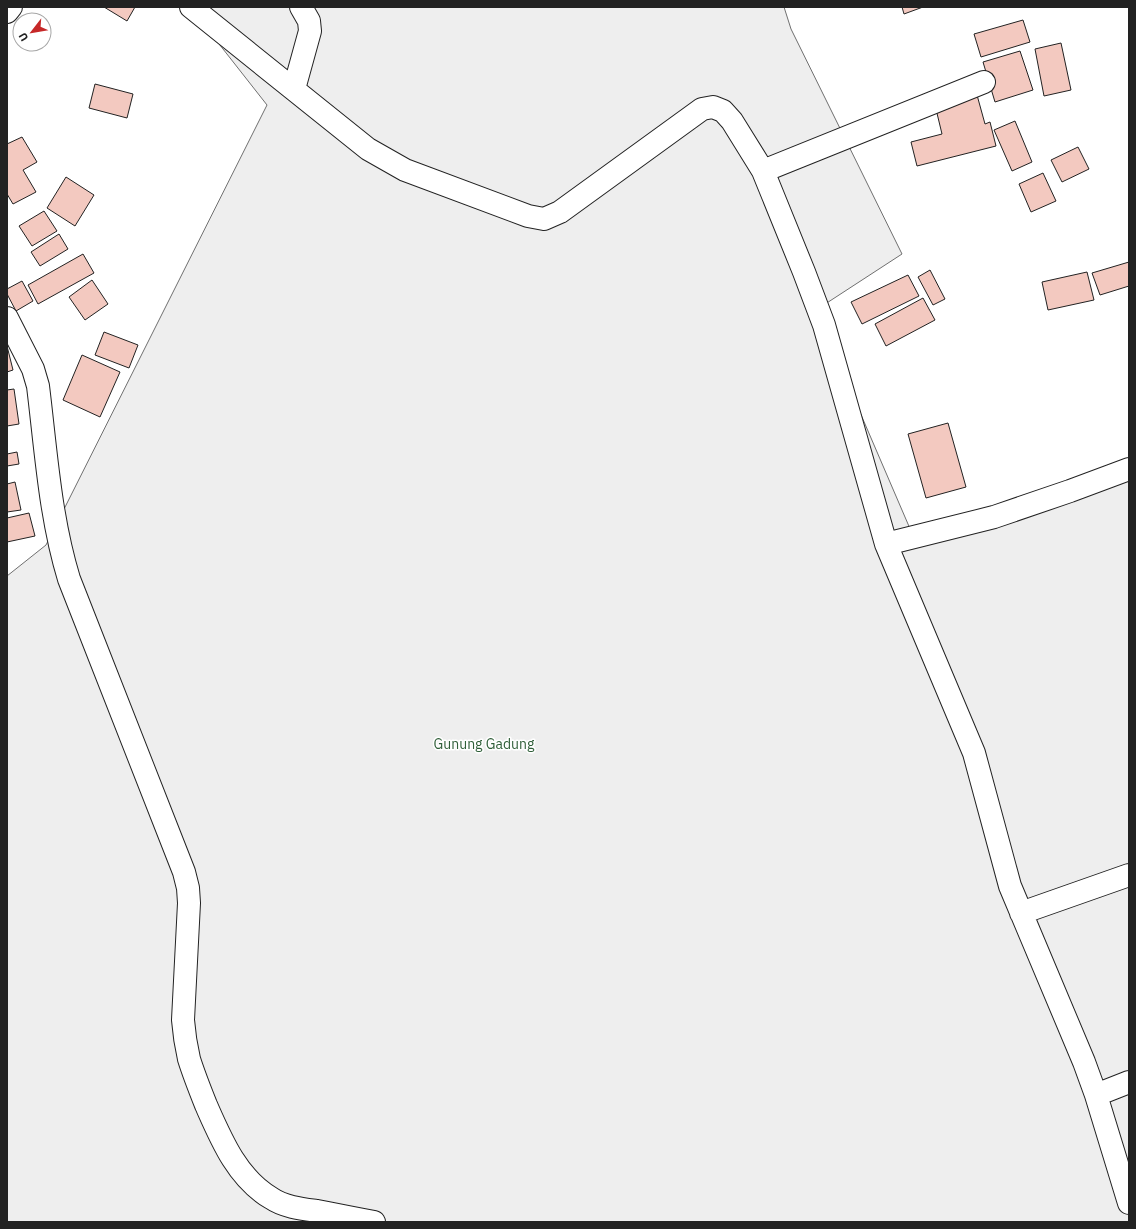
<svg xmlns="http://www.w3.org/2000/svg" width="1136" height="1229" viewBox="0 0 1136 1229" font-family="'IBM Plex Sans',sans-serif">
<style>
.green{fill:#eee;stroke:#6f6f6f}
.building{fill:#f3c9c0;stroke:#222}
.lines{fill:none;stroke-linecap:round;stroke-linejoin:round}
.minor-casing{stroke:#222;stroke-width:24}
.minor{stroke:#fff;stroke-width:22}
.labels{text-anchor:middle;stroke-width:3;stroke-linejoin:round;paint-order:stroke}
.park-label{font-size:14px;fill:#2f5e38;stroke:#fff}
</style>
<rect width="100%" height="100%" fill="#fff"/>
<path class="green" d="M 190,7 L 784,7 L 791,29 L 902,254 L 816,310 L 911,531 L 954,536 L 1129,458 L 1129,1222 L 7,1222 L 7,576 L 46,545 L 267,105 Z"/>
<path class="building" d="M 104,7 L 135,7 L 127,21 Z
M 902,7 L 923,7 L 904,14 Z
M 1023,20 L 1030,42 L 981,57 L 974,34 Z
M 1061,43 L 1071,90 L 1044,96 L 1035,49 Z
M 1020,51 L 1033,90 L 995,102 L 983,62 Z
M 95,84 L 133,94 L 127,118 L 89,108 Z
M 977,95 L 985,124 L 990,122 L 996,146 L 917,166 L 911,142 L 942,134 L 935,105 Z
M 1015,121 L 1032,162 L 1012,171 L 994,130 Z
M 22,137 L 37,162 L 23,170 L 36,192 L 13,204 L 7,194 L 7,144 Z
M 1078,147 L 1089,169 L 1062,182 L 1051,160 Z
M 1043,173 L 1056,201 L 1031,212 L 1019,184 Z
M 66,177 L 94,195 L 75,226 L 47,208 Z
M 44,211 L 57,231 L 32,246 L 19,226 Z
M 59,234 L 68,249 L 40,266 L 31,252 Z
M 83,254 L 94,273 L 38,304 L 28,285 Z
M 1129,262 L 1129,286 L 1100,295 L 1092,273 Z
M 930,270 L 945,299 L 933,305 L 918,277 Z
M 1087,272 L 1094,300 L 1048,310 L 1042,282 Z
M 908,275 L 919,296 L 862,324 L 851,302 Z
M 92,280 L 108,304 L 85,320 L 69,297 Z
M 22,281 L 33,301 L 16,311 L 7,294 L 7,289 Z
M 923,298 L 935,320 L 886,346 L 875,324 Z
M 104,332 L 138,345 L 129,368 L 95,355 Z
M 7,346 L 13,370 L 7,372 Z
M 82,355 L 120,372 L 100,417 L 63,400 Z
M 14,389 L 19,424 L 7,426 L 7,390 Z
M 948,423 L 966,487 L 926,498 L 908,434 Z
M 17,452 L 19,464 L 7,466 L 7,454 Z
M 15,482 L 21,510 L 7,512 L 7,484 Z
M 29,513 L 35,536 L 7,542 L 7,518 Z"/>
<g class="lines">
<defs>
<path id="minor" d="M 191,7 L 368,149 L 405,170 L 528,216 L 544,219 L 560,212 L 702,109 L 713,107 L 723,111 L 732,121 L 763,171 L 804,272 L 824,325 L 886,544 L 974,753 L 1010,886 L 1084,1062 L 1096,1095 L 1129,1203
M 7,12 L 11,7
M 294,89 L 310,31 L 309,21 L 301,7
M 763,171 L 984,82
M 7,318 L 33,369 L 38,386 C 46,451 50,517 69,579 L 184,872 L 188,888 L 189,903 L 183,1020 C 184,1033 186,1046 189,1059 C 194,1075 200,1090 206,1105 C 221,1139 237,1178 271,1198 C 284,1207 302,1209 317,1211 C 336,1215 355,1218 374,1222
M 886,544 L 994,517 L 1070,491 L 1129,469
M 1021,913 L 1129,875
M 1096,1095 L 1129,1082"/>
</defs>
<use href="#minor" class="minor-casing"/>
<use href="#minor" class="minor"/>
</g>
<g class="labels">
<g class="park-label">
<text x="484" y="749">Gunung Gadung</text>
</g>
</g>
<rect width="1136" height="1229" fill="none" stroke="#222222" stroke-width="16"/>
<g transform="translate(32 32) rotate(239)"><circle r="19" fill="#ffffff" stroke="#a7a7a7"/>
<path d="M0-3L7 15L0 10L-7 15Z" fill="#c62828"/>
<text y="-6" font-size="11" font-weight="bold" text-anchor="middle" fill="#222222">U</text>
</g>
</svg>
